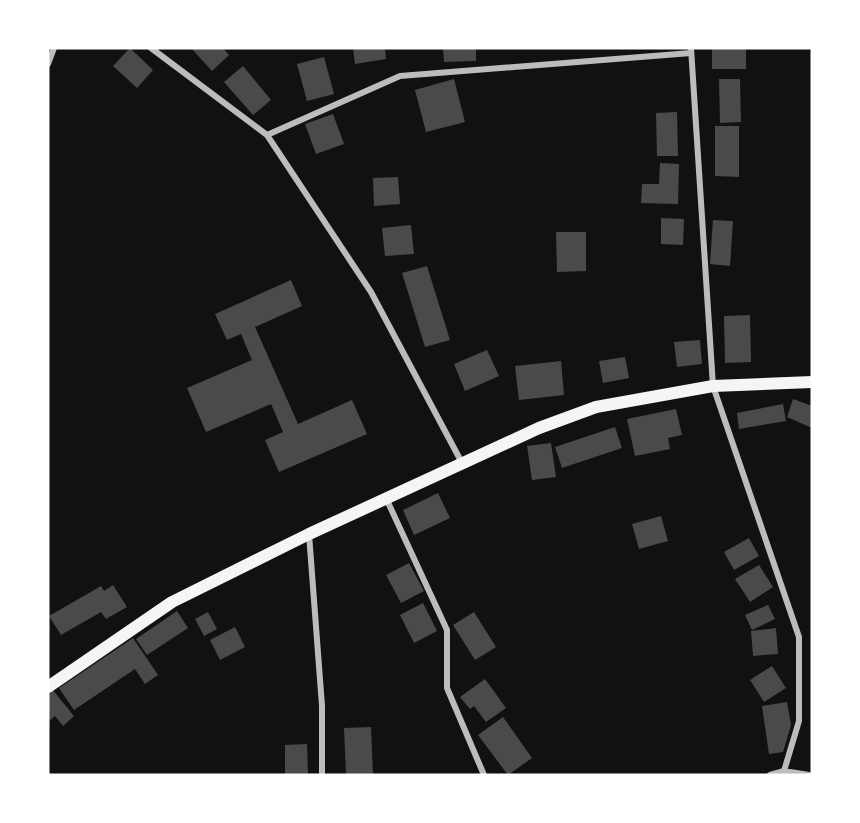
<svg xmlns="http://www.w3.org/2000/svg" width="860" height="823" viewBox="0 0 860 823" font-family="Poppins,sans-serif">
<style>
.building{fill:#4a4a4a}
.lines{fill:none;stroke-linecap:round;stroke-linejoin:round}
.minor{stroke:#bcbcbc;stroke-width:6}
.secondary{stroke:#f5f5f5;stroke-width:12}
</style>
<rect width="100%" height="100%" fill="#111"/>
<path class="building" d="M 130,48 L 153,70 L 137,88 L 113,66 Z
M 191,48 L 223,48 L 229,55 L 212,71 Z
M 353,48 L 385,48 L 386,59 L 355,64 Z
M 443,48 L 476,48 L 476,61 L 444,62 Z
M 712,48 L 746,48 L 746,69 L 712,69 Z
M 324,57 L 334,94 L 307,101 L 297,64 Z
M 243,66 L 271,100 L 253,115 L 224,82 Z
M 454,79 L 465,122 L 426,132 L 415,90 Z
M 719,79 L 740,79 L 741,122 L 720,123 Z
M 677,112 L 678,156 L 657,156 L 656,113 Z
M 333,114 L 344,144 L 316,154 L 305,124 Z
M 715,126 L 739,126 L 739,177 L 715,176 Z
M 660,163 L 679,164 L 678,204 L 641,203 L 642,184 L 659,184 Z
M 398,177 L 400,204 L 374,206 L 373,178 Z
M 661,218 L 684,219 L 683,245 L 661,244 Z
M 713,220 L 733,221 L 730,266 L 710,264 Z
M 411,225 L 414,254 L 385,256 L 382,228 Z
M 556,232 L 586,232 L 586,271 L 557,272 Z
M 427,266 L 450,340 L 425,347 L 402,273 Z
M 291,280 L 302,306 L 255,327 L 298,424 L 352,400 L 367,434 L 279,472 L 265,440 L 283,432 L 271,404 L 206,432 L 187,388 L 252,360 L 241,334 L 227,340 L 215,314 Z
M 750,315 L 751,362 L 725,363 L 724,316 Z
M 700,340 L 702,364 L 677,367 L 674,342 Z
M 487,350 L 499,376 L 465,391 L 454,364 Z
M 625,357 L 629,378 L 603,383 L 599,361 Z
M 561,361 L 564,395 L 519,400 L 515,366 Z
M 793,399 L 812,406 L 812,428 L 787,417 Z
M 783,404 L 786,421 L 739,429 L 737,413 Z
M 676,409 L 682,435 L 668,438 L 670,449 L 635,456 L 627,419 Z
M 615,427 L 622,448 L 562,468 L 555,447 Z
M 551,443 L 556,477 L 532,480 L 527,446 Z
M 438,493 L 450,518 L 414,535 L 403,510 Z
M 661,516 L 668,541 L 639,549 L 632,524 Z
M 749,538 L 759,556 L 734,570 L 724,552 Z
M 409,563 L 424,591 L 401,603 L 386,575 Z
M 759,565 L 773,587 L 750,602 L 735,579 Z
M 113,585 L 127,607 L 106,619 L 101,612 L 61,635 L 49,616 L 101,586 L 104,591 Z
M 423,603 L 437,631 L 414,643 L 400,615 Z
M 768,605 L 775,619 L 752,630 L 745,615 Z
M 177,611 L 188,628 L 147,655 L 136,639 Z
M 208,612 L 217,629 L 204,636 L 195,619 Z
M 474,612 L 496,647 L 475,660 L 453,625 Z
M 235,627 L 245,647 L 220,660 L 210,640 Z
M 776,628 L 778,654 L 753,656 L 751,631 Z
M 133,638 L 158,675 L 145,684 L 135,669 L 74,710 L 59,688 Z
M 772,666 L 786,688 L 764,702 L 750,680 Z
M 485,679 L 506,708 L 486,722 L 474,706 L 470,709 L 460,697 Z
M 52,689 L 74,716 L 63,726 L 55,716 L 48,722 L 48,693 Z
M 787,702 L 791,725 L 783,752 L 769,754 L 762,706 Z
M 503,717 L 532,758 L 508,775 L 478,735 Z
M 371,727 L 373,775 L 346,775 L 344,728 Z
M 307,744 L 308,775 L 285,775 L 285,745 Z"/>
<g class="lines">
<path class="minor" d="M 151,48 L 267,135 L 371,292 L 462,463
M 691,48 L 713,386 L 799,637 L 799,721 L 784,771
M 48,64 L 54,48
M 267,135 L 400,76 L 691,53
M 386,498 L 447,630 L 447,688 L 484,775
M 309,534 L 322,706 L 322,775
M 770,775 L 784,771 L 809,775"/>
<path class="secondary" d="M 48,687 L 172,602 L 309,534 L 539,428 L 596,407 L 713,386 L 812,382"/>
</g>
<rect width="860" height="823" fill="none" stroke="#ffffff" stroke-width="99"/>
</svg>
